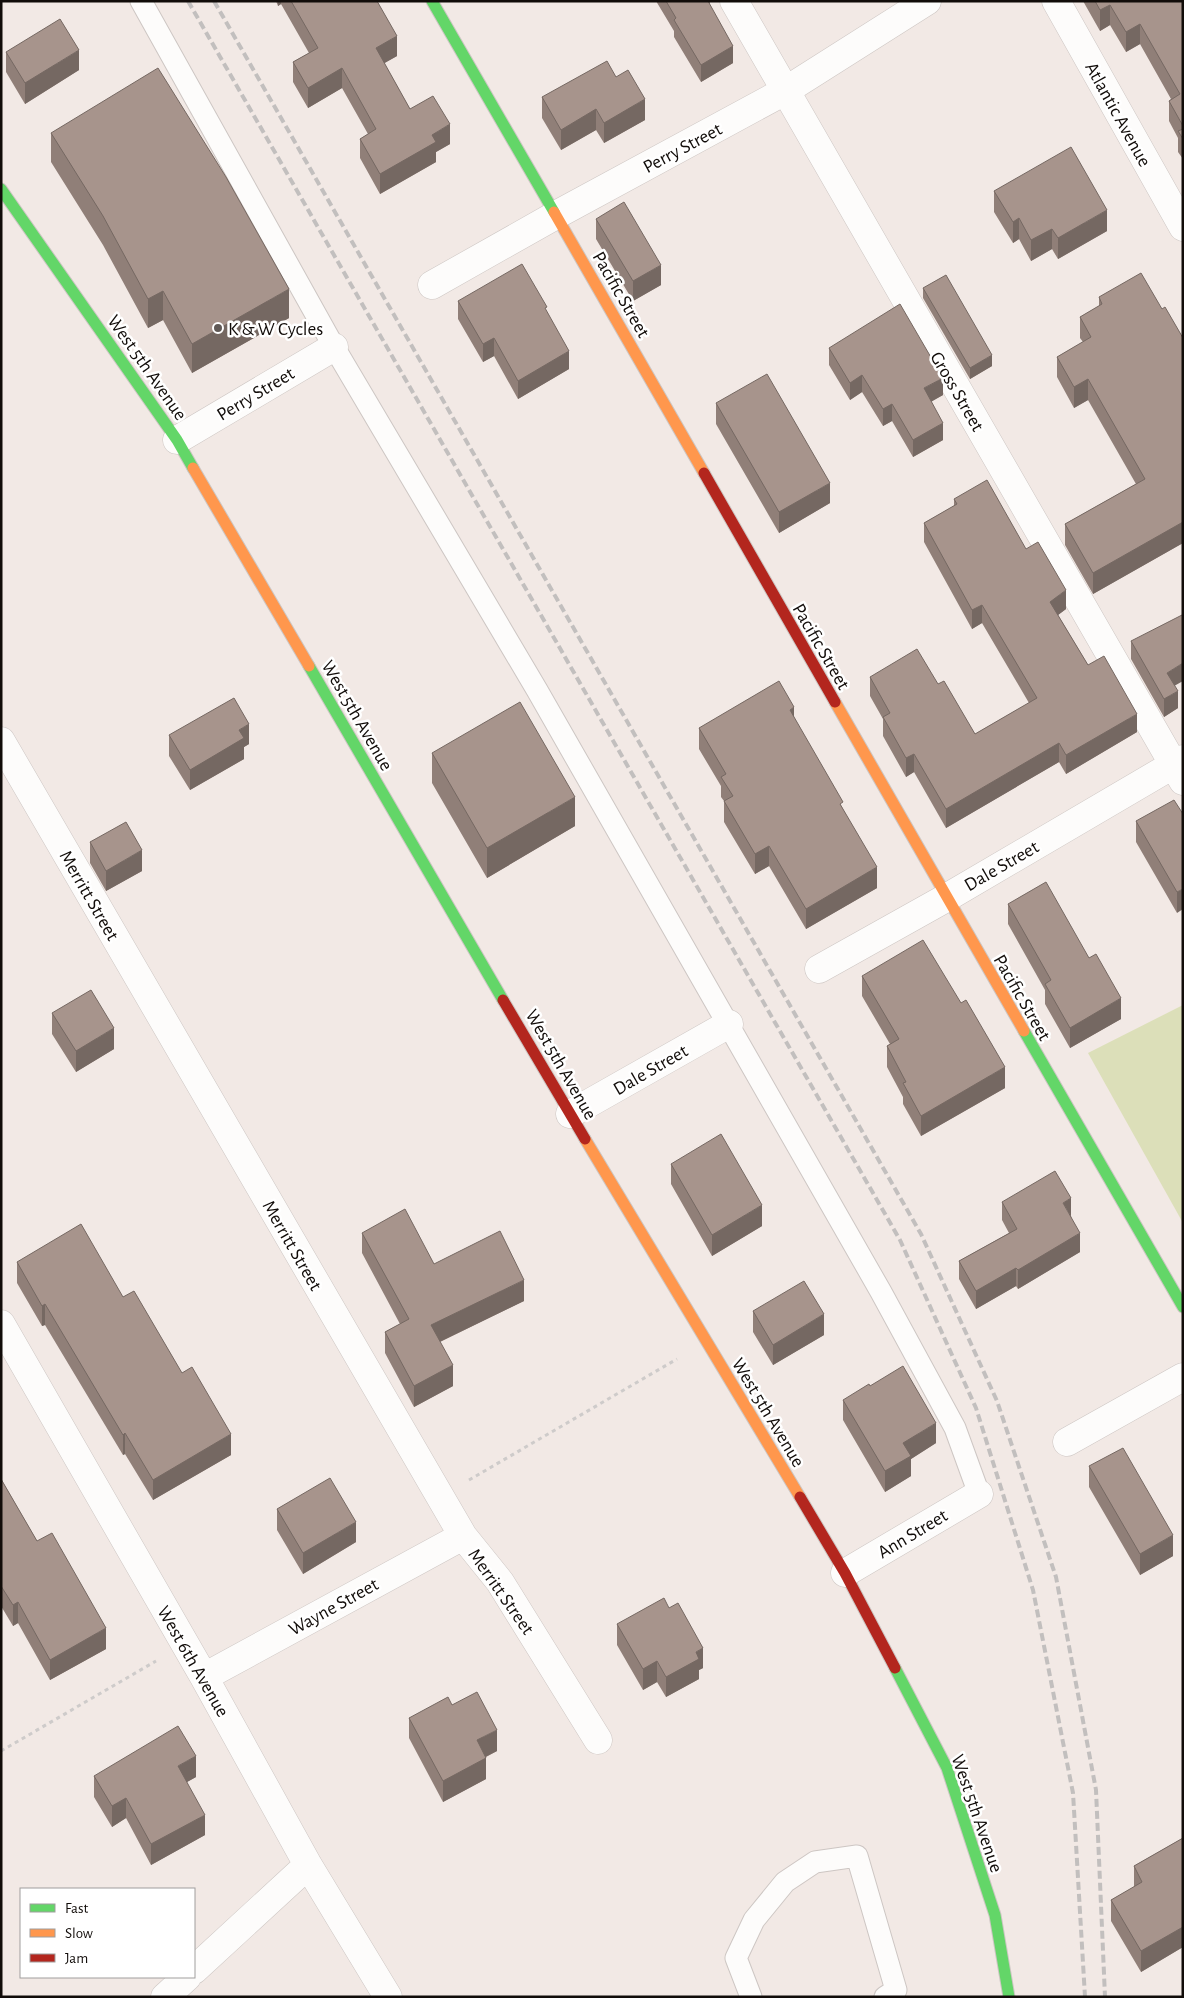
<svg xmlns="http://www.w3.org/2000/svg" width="1184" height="1998" viewBox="0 0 1184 1998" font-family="'Alegreya Sans',sans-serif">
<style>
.green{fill:#dcdfb9}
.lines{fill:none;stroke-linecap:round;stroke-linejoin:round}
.lane-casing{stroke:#cdc6c3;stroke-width:23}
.street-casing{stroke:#cdc6c3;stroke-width:29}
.fast-casing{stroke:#cdc6c3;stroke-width:13}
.slow-casing{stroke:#cdc6c3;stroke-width:13}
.jam-casing{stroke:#cdc6c3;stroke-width:13}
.path{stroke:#cecbca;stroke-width:3;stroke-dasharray:4 4;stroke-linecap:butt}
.lane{stroke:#fdfcfb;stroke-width:21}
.street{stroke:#fdfcfb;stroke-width:28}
.fast{stroke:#63d668;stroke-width:11}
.slow{stroke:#ff974d;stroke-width:11}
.jam{stroke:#b3261e;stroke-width:11}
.rail{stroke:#c2bfbe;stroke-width:4;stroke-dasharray:8 4;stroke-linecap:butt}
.wall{fill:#907f78}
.shaded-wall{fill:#756862}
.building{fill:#a7948c;stroke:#756862}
.poi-dot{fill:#605956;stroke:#fff;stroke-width:2}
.labels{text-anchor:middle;stroke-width:5;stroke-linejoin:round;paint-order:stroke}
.street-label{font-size:19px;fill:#110c09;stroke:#fff}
.poi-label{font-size:19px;fill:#110c09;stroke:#fff;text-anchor:start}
</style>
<rect width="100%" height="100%" fill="#f2e9e5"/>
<path class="green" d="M 1183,1005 L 1183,1223 L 1088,1053 Z"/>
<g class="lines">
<defs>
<path id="lane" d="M 141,1 L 334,347 L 537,690 L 881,1292 L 955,1428 L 979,1494
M 751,1997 L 736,1958 L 754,1920 L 785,1882 L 815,1862 L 857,1856 L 896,1990 L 885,1997"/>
<path id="street" d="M 734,1 L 1183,781
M 1056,1 L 1183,227
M 432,285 L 556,215 L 785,91 L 927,1
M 177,440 L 334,347
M 1,741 L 463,1536 L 500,1582 L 598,1740
M 819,969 L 946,898 L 1183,759
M 570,1114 L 729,1024
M 1,1324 L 204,1677 L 308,1865 L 388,1997
M 1067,1442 L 1183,1377
M 845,1573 L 979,1494
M 204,1677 L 463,1536
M 194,1970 L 308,1865
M 165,1997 L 187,1977"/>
<path id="fast" d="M 432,1 L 554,212
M 1,189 L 177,440 L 193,468
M 309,666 L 503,1000
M 1024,1031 L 1183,1307
M 895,1668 L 947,1768 L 995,1915 L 1009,1997"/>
<path id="slow" d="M 554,212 L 704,473
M 193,468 L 309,666
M 835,702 L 1024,1031
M 585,1139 L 800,1497"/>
<path id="jam" d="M 704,473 L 835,702
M 503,1000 L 585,1139
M 800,1497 L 845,1573 L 895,1668"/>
</defs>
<use href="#lane" class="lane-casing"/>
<use href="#street" class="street-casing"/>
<use href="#fast" class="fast-casing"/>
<use href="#slow" class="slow-casing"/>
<use href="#jam" class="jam-casing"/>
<path class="path" d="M 469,1480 L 677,1359
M 1,1751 L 156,1661"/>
<use href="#lane" class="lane"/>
<use href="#street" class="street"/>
<use href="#fast" class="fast"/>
<use href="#slow" class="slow"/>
<use href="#jam" class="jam"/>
<path class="rail" d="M 188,1 L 900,1240 L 976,1408 L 1033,1590 L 1073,1793 L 1085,1997
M 214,1 L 921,1234 L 997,1401 L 1056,1577 L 1096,1790 L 1105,1997"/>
</g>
<path class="wall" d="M 276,1 L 377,1 L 397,56 L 384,63 L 410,109 L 450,144 L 436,152 L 436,162 L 380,194 L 360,158 L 360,139 L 368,134 L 342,88 L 308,108 L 293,82 L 293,62 L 309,53 L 281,4 L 278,6 Z
M 656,1 L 710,1 L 710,5 L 733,63 L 701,82 L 674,37 L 674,31 Z
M 1083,1 L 1183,1 L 1183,159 L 1178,152 L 1178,138 L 1169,121 L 1169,101 L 1171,99 L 1140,44 L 1126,52 L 1110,25 L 1100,31 Z
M 6,52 L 79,70 L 25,104 L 6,72 Z
M 616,77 L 645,120 L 604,143 L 596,130 L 561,150 L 542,118 L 542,97 Z
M 51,133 L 289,318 L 192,373 L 163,320 L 148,328 L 103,245 L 51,162 Z
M 994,191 L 1107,231 L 1058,259 L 1052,249 L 1031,261 L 1019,239 L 1013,243 L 994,212 Z
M 596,219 L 661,285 L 633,301 L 596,239 Z
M 923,288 L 992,366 L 970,379 L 923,298 Z
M 1099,297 L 1162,309 L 1183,338 L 1183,543 L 1093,594 L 1065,545 L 1065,524 L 1136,484 L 1088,400 L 1074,408 L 1057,377 L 1057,357 L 1083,342 L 1080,338 L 1080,317 L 1099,306 Z
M 458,301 L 547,312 L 569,369 L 518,399 L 494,356 L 483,362 L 458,319 Z
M 829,348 L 943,395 L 931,401 L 943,440 L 913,457 L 892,421 L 883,426 L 862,392 L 850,400 L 829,365 Z
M 716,403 L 830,503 L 779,533 L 716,424 Z
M 954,499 L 1026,549 L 1066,609 L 1058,615 L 1088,665 L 1137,732 L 1066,774 L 1059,762 L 946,828 L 914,772 L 906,777 L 883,736 L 883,719 L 870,696 L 870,677 L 938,684 L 975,734 L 1029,703 L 982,623 L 972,629 L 924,542 L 924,523 L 954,506 Z
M 1131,641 L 1178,708 L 1164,717 L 1131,659 Z
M 794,718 L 843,809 L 877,888 L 806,929 L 769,866 L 755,874 L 724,822 L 724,801 L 721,797 L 721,786 L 699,749 L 699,728 Z
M 169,735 L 249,744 L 244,747 L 244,759 L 190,790 L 169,756 Z
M 432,753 L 575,826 L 487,878 L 432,783 Z
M 1183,814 L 1177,913 L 1136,842 L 1136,821 Z
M 90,842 L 142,871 L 106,891 L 90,863 Z
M 1008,904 L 1121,1019 L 1070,1048 L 1045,1004 L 1045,990 L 1008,924 Z
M 862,976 L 1005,1088 L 921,1136 L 903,1104 L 903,1097 L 887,1067 L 887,1046 L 890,1044 L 862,996 Z
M 52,1013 L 114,1049 L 76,1072 L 52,1034 Z
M 671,1164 L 762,1226 L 712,1256 L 671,1184 Z
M 1002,1202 L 1071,1216 L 1080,1252 L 1018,1289 L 1016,1286 L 976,1309 L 959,1279 L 959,1261 L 1009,1233 L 1002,1220 Z
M 362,1233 L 434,1264 L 524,1301 L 440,1342 L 453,1386 L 414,1407 L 385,1353 L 385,1332 L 400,1324 L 362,1253 Z
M 17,1262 L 123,1297 L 231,1455 L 153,1500 L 125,1454 L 123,1455 L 45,1325 L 42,1326 L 17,1283 Z
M 753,1311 L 824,1335 L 773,1365 L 753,1332 Z
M 843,1400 L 936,1443 L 911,1459 L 911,1476 L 885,1492 L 843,1420 Z
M 1089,1466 L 1173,1556 L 1140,1575 L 1089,1487 Z
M 1,1479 L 37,1541 L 106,1649 L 50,1680 L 18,1623 L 13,1626 L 1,1606 Z
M 277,1509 L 356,1542 L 303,1574 L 277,1530 Z
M 617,1624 L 703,1668 L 699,1670 L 699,1679 L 666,1697 L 657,1682 L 643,1690 L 617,1645 Z
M 452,1705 L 497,1751 L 486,1757 L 486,1779 L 443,1802 L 409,1738 L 409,1718 Z
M 94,1776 L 196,1777 L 187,1782 L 205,1835 L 151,1865 L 126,1818 L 112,1827 L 94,1797 Z
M 1183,1838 L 1183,1947 L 1141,1972 L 1111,1921 L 1111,1900 L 1134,1887 L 1134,1866 Z"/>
<path class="shaded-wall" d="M 278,1 L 281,1 L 281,4 L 278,6 Z
M 1110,5 L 1110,25 L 1100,31 L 1100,10 Z
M 1140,24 L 1140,44 L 1126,52 L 1126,32 Z
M 397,36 L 397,56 L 376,68 L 376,48 Z
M 733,46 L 733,63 L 701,82 L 701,65 Z
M 79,50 L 79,70 L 25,104 L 25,83 Z
M 342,68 L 342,88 L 308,108 L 308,88 Z
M 645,99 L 645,120 L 604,143 L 604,123 Z
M 596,109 L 596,130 L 561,150 L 561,130 Z
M 450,124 L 450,144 L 436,152 L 436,162 L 380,194 L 380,174 L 432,135 Z
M 1107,210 L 1107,231 L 1058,259 L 1058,238 Z
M 1019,218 L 1019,239 L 1013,243 L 1013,222 Z
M 1052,229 L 1052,249 L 1031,261 L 1031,240 Z
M 661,265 L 661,285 L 633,301 L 633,281 Z
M 289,289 L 289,318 L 192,373 L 192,344 Z
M 163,291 L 163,320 L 148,328 L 148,299 Z
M 494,338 L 494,356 L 483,362 L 483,344 Z
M 569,351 L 569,369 L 518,399 L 518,381 Z
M 992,355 L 992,366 L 970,379 L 970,368 Z
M 862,375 L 862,392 L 850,400 L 850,383 Z
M 943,378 L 943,395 L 924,406 L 924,388 Z
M 1088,379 L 1088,400 L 1074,408 L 1074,387 Z
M 892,404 L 892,421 L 883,426 L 883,409 Z
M 943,423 L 943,440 L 913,457 L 913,440 Z
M 830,483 L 830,503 L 779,533 L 779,512 Z
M 1183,522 L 1183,543 L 1093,594 L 1093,573 Z
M 1066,590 L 1066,609 L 1050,621 L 1050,602 Z
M 982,605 L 982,623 L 972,629 L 972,610 Z
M 1183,663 L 1183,681 L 1167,690 L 1167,673 Z
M 1178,691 L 1178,708 L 1164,717 L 1164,699 Z
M 794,707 L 794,727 L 790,710 Z
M 1137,714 L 1137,732 L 1066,774 L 1066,755 Z
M 249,724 L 249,744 L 244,747 L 244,759 L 190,790 L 190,770 L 239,730 Z
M 1059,743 L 1059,762 L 946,828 L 946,809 Z
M 914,754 L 914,772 L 906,777 L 906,758 Z
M 575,797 L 575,826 L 487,878 L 487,848 Z
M 769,846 L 769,866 L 755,874 L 755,854 Z
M 142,850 L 142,871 L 106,891 L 106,871 Z
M 877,867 L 877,888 L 806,929 L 806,909 Z
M 1183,889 L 1183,909 L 1177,913 L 1177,892 Z
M 1121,998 L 1121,1019 L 1070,1048 L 1070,1028 Z
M 114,1028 L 114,1049 L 76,1072 L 76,1051 Z
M 1005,1067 L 1005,1088 L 921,1136 L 921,1116 Z
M 1071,1198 L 1071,1217 L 1063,1203 Z
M 762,1205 L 762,1226 L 712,1256 L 712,1235 Z
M 1080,1233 L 1080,1252 L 1018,1289 L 1018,1270 Z
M 1016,1268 L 1016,1286 L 976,1309 L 976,1291 Z
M 524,1280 L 524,1301 L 431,1346 L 431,1325 Z
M 45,1304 L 45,1325 L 42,1326 L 42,1306 Z
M 824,1314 L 824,1335 L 773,1365 L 773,1345 Z
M 453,1365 L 453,1386 L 414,1407 L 414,1386 Z
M 936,1423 L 936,1443 L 911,1459 L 911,1476 L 885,1492 L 885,1471 L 903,1443 Z
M 125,1433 L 125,1454 L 123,1455 L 123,1435 Z
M 231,1434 L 231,1455 L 153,1500 L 153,1480 Z
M 356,1522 L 356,1542 L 303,1574 L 303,1553 Z
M 1173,1535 L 1173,1556 L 1140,1575 L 1140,1554 Z
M 18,1602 L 18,1623 L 13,1626 L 13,1605 Z
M 106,1628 L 106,1649 L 50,1680 L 50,1660 Z
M 703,1648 L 703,1668 L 699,1670 L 699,1679 L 666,1697 L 666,1677 L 696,1652 Z
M 657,1661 L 657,1682 L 643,1690 L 643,1669 Z
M 497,1730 L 497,1751 L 477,1761 L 477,1740 Z
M 196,1756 L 196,1777 L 178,1787 L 178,1766 Z
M 486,1758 L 486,1779 L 443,1802 L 443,1781 Z
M 126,1798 L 126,1818 L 112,1827 L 112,1806 Z
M 205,1815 L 205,1835 L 151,1865 L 151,1844 Z
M 1183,1927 L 1183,1947 L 1141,1972 L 1141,1951 Z"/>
<path class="building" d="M 291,1 L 377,1 L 397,36 L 376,48 L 410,109 L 433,96 L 450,124 L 432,135 L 436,142 L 380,174 L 360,139 L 376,129 L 342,68 L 308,88 L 293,62 L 318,48 Z
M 666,1 L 708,1 L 733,46 L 701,65 L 674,20 L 676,18 Z
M 1095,1 L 1183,1 L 1183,126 L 1169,101 L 1180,94 L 1140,24 L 1126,32 L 1110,5 L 1100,10 Z
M 60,19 L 79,50 L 25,83 L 6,52 Z
M 607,61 L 616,77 L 628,70 L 645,99 L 604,123 L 596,109 L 561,130 L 542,97 Z
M 158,68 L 226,177 L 289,289 L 192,344 L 163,291 L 148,299 L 103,216 L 51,133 Z
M 1183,129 L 1183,139 L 1178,131 Z
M 1071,147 L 1107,210 L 1058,238 L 1052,229 L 1031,240 L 1019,218 L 1013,222 L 994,191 Z
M 624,202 L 661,265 L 633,281 L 596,219 Z
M 522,264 L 547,307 L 545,308 L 569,351 L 518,381 L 494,338 L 483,344 L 458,301 Z
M 1141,273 L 1162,309 L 1165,307 L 1183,338 L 1183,522 L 1093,573 L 1065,524 L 1145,479 L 1088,379 L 1074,387 L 1057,357 L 1091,337 L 1080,317 L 1102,304 L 1099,297 Z
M 946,275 L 992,355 L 970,368 L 923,288 Z
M 900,304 L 943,378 L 924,388 L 943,423 L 913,440 L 892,404 L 883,409 L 862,375 L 850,383 L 829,348 Z
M 767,374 L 830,483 L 779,512 L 716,403 Z
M 987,480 L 1026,549 L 1038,542 L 1066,590 L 1050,602 L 1088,665 L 1104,656 L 1137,714 L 1066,755 L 1059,743 L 946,809 L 914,754 L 906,758 L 883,717 L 890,713 L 870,677 L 917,649 L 938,684 L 944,681 L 975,734 L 1037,698 L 982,605 L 972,610 L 924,523 L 957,504 L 954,499 Z
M 1182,615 L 1183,616 L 1183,663 L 1167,673 L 1178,691 L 1164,699 L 1131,641 Z
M 779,681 L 794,707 L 790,710 L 843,802 L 840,804 L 877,867 L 806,909 L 769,846 L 755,854 L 724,801 L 733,796 L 721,777 L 726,774 L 699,728 Z
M 234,698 L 249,724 L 239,730 L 244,738 L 190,770 L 169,735 Z
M 520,702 L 575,797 L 487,848 L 432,753 Z
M 1174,800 L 1183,814 L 1183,889 L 1177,892 L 1136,821 Z
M 126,822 L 142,850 L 106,871 L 90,842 Z
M 1046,882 L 1089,958 L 1096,954 L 1121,998 L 1070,1028 L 1045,984 L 1051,980 L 1008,904 Z
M 923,940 L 961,1003 L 966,1000 L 1005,1067 L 921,1116 L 903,1083 L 906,1082 L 887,1046 L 899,1039 L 862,976 Z
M 91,990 L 114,1028 L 76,1051 L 52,1013 Z
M 721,1134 L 762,1205 L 712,1235 L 671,1164 Z
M 1055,1171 L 1071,1198 L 1063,1203 L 1080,1233 L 1018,1270 L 1016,1268 L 976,1291 L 959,1261 L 1017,1229 L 1002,1202 Z
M 405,1209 L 434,1264 L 500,1231 L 524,1280 L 431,1325 L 453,1365 L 414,1386 L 385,1332 L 409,1319 L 362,1233 Z
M 81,1224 L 123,1297 L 134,1291 L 182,1373 L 192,1367 L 231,1434 L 153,1480 L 125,1433 L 123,1435 L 45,1304 L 42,1306 L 17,1262 Z
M 804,1281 L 824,1314 L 773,1345 L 753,1311 Z
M 903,1366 L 936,1423 L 903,1443 L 911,1456 L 885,1471 L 843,1400 L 869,1384 L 870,1386 Z
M 1123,1448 L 1173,1535 L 1140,1554 L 1089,1466 Z
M 330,1478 L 356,1522 L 303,1553 L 277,1509 Z
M 1,1479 L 37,1541 L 52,1533 L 106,1628 L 50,1660 L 18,1602 L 13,1605 L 1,1586 Z
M 664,1598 L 669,1608 L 678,1603 L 703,1648 L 696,1652 L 699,1659 L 666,1677 L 657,1661 L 643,1669 L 617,1624 Z
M 477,1692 L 497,1730 L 477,1740 L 486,1758 L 443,1781 L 409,1718 L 448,1697 L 452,1705 Z
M 178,1726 L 196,1756 L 178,1766 L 205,1815 L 151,1844 L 126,1798 L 112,1806 L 94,1776 Z
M 1183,1838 L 1183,1927 L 1141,1951 L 1111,1900 L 1142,1882 L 1134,1866 Z"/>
<circle class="poi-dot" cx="218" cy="328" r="5"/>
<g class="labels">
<g class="street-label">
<text transform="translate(1119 114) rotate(61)" y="7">Atlantic Avenue</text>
<text transform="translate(682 147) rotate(-28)" y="7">Perry Street</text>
<text transform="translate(622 294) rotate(60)" y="7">Pacific Street</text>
<text transform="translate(148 367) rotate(55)" y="7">West 5th Avenue</text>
<text transform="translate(958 391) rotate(60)" y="7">Gross Street</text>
<text transform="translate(255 393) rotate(-31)" y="7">Perry Street</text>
<text transform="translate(822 646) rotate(60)" y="7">Pacific Street</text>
<text transform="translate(358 715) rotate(60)" y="7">West 5th Avenue</text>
<text transform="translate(1001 865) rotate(-30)" y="7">Dale Street</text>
<text transform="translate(90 895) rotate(60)" y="7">Merritt Street</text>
<text transform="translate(1023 997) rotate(60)" y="7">Pacific Street</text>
<text transform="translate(562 1064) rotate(60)" y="7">West 5th Avenue</text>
<text transform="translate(650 1069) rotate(-30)" y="7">Dale Street</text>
<text transform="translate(293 1245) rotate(60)" y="7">Merritt Street</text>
<text transform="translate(769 1412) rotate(59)" y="7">West 5th Avenue</text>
<text transform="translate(912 1533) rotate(-31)" y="7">Ann Street</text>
<text transform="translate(502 1591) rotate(55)" y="7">Merritt Street</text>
<text transform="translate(333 1606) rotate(-29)" y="7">Wayne Street</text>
<text transform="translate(194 1661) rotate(60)" y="7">West 6th Avenue</text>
<text transform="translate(978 1813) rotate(71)" y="7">West 5th Avenue</text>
</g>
<g class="poi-label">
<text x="228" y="335">K &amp; W Cycles</text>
</g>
</g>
<rect width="1184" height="1998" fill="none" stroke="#110c09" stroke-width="5"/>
<rect x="20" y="1888" width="175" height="90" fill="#ffffff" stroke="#a09e9d"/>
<rect x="30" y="1904" width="25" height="8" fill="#63d668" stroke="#a09e9d"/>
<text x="65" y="1913" font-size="15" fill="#110c09">Fast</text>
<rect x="30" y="1929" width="25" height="8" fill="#ff974d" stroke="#a09e9d"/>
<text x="65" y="1938" font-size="15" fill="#110c09">Slow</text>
<rect x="30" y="1954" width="25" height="8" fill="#b3261e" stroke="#a09e9d"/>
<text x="65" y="1963" font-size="15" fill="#110c09">Jam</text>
</svg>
